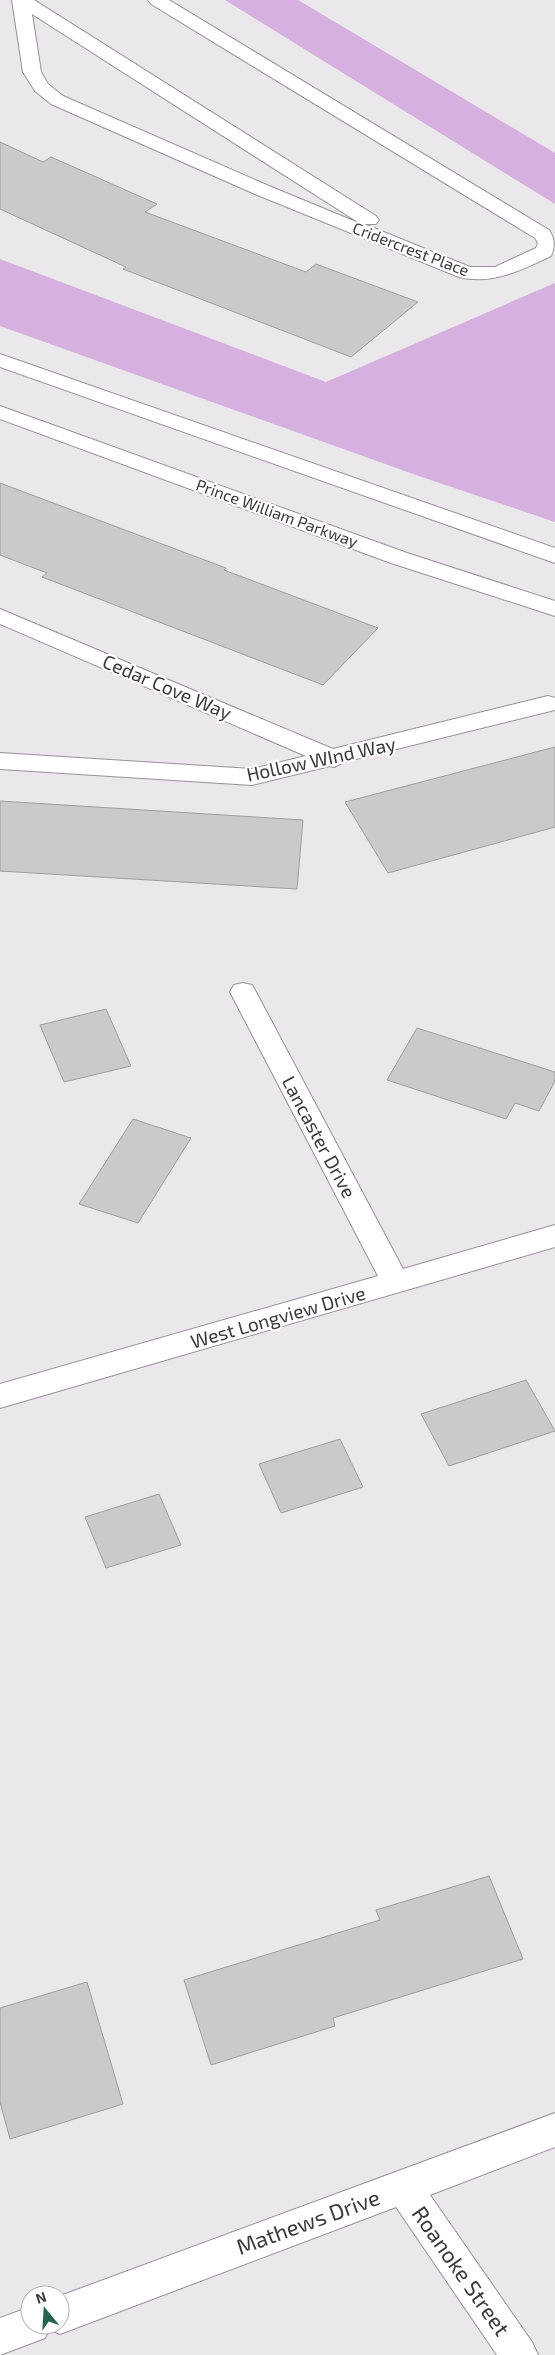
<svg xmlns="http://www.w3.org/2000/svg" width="555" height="2355" viewBox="0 0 555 2355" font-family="'Exo 2',sans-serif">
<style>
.green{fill:#d6b0de}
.building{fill:#ccc9cd;stroke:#a09ca0}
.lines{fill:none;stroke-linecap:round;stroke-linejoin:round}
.minor-casing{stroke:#959296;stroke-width:2}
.major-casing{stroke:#959296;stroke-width:2}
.minor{fill:#fff;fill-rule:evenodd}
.major{fill:#fff;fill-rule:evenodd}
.labels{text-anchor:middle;stroke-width:4.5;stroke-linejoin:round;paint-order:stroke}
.far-street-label{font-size:16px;fill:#3a393b;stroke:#fff}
.street-label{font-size:19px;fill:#3a393b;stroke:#fff}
.near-street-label{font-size:22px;fill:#3a393b;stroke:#fff}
</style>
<rect width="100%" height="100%" fill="#ebe8ec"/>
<path class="green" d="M 225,0 L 298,0 L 555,153 L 555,204 Z
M 0,259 L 326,382 L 555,283 L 555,522 L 416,475 L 0,326 Z"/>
<path class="building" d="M 0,142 L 43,162 L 51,157 L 157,204 L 145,212 L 306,272 L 316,264 L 418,302 L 351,357 L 123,269 L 126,267 L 0,209 Z
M 0,483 L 226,568 L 224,570 L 378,628 L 323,685 L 42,577 L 47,573 L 0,555 Z
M 555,747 L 555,827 L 388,873 L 345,802 Z
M 0,801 L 303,820 L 297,889 L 0,871 Z
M 106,1009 L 131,1066 L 64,1082 L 40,1025 Z
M 417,1028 L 555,1072 L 555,1081 L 539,1111 L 515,1103 L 506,1119 L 387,1080 Z
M 133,1119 L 191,1138 L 138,1223 L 79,1204 Z
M 526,1380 L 555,1431 L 449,1466 L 421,1414 Z
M 340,1439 L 363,1487 L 281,1513 L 259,1464 Z
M 159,1494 L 181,1545 L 106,1568 L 85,1517 Z
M 489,1876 L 523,1959 L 333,2018 L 335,2026 L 211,2065 L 184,1980 L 380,1920 L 376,1910 Z
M 87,1982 L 123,2104 L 10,2139 L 0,2102 L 0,2008 Z"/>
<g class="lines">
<defs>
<path id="minor" d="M 12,0 L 34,0 L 376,216 L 379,220 L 376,224 L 364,224 L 470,267 L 495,267 L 536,248 L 538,243 L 535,238 L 151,4 L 148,0 L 169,0 L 549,230 C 555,239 555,246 551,256 C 522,270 492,285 459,277 L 255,194 L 51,104 L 35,91 L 23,72 ZM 32,14 L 361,224 L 269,186 L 63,96 L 48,84 L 41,72 Z
M 0,609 L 333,749 L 548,696 L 555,698 L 555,710 L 344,762 L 334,767 L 330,766 L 252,785 L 0,769 L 0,753 L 252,769 L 306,756 L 0,624 Z
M 243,983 L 252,985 L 256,992 L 403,1269 L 555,1225 L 555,1247 L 0,1408 L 0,1384 L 378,1276 L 230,992 L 234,985 Z
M 555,2113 L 555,2147 L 430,2195 L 532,2342 L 538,2355 L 497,2355 L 396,2207 L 60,2334 L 49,2329 L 45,2338 L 0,2355 L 0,2318 L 30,2307 L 30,2325 L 60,2325 L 60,2296 Z"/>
<path id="major" d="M 0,354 L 555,548 L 555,563 L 0,367 Z
M 0,406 L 407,553 L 555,601 L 555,616 L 391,563 L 0,419 Z"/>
</defs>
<use href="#minor" class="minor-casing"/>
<use href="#major" class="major-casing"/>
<use href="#minor" class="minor"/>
<use href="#major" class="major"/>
</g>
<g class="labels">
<g class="far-street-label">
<text transform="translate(411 249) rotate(21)" y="6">Cridercrest Place</text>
<text transform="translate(277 513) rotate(20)" y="6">Prince William Parkway</text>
</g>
<g class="street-label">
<text transform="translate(167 687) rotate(23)" y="7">Cedar Cove Way</text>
<text transform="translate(321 759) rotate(-12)" y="7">Hollow WInd Way</text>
<text transform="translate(319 1137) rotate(62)" y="7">Lancaster Drive</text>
<text transform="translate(278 1317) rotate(-16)" y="7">West Longview Drive</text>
</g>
<g class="near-street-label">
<text transform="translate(308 2222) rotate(-20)" y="8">Mathews Drive</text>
<text transform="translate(461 2271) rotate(55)" y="8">Roanoke Street</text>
</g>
</g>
<g transform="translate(45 2310) rotate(342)"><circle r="24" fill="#ffffff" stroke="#b0b0b1"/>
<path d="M0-4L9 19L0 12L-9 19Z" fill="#246351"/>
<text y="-8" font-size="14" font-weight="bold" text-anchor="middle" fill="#3a393b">N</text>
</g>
</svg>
